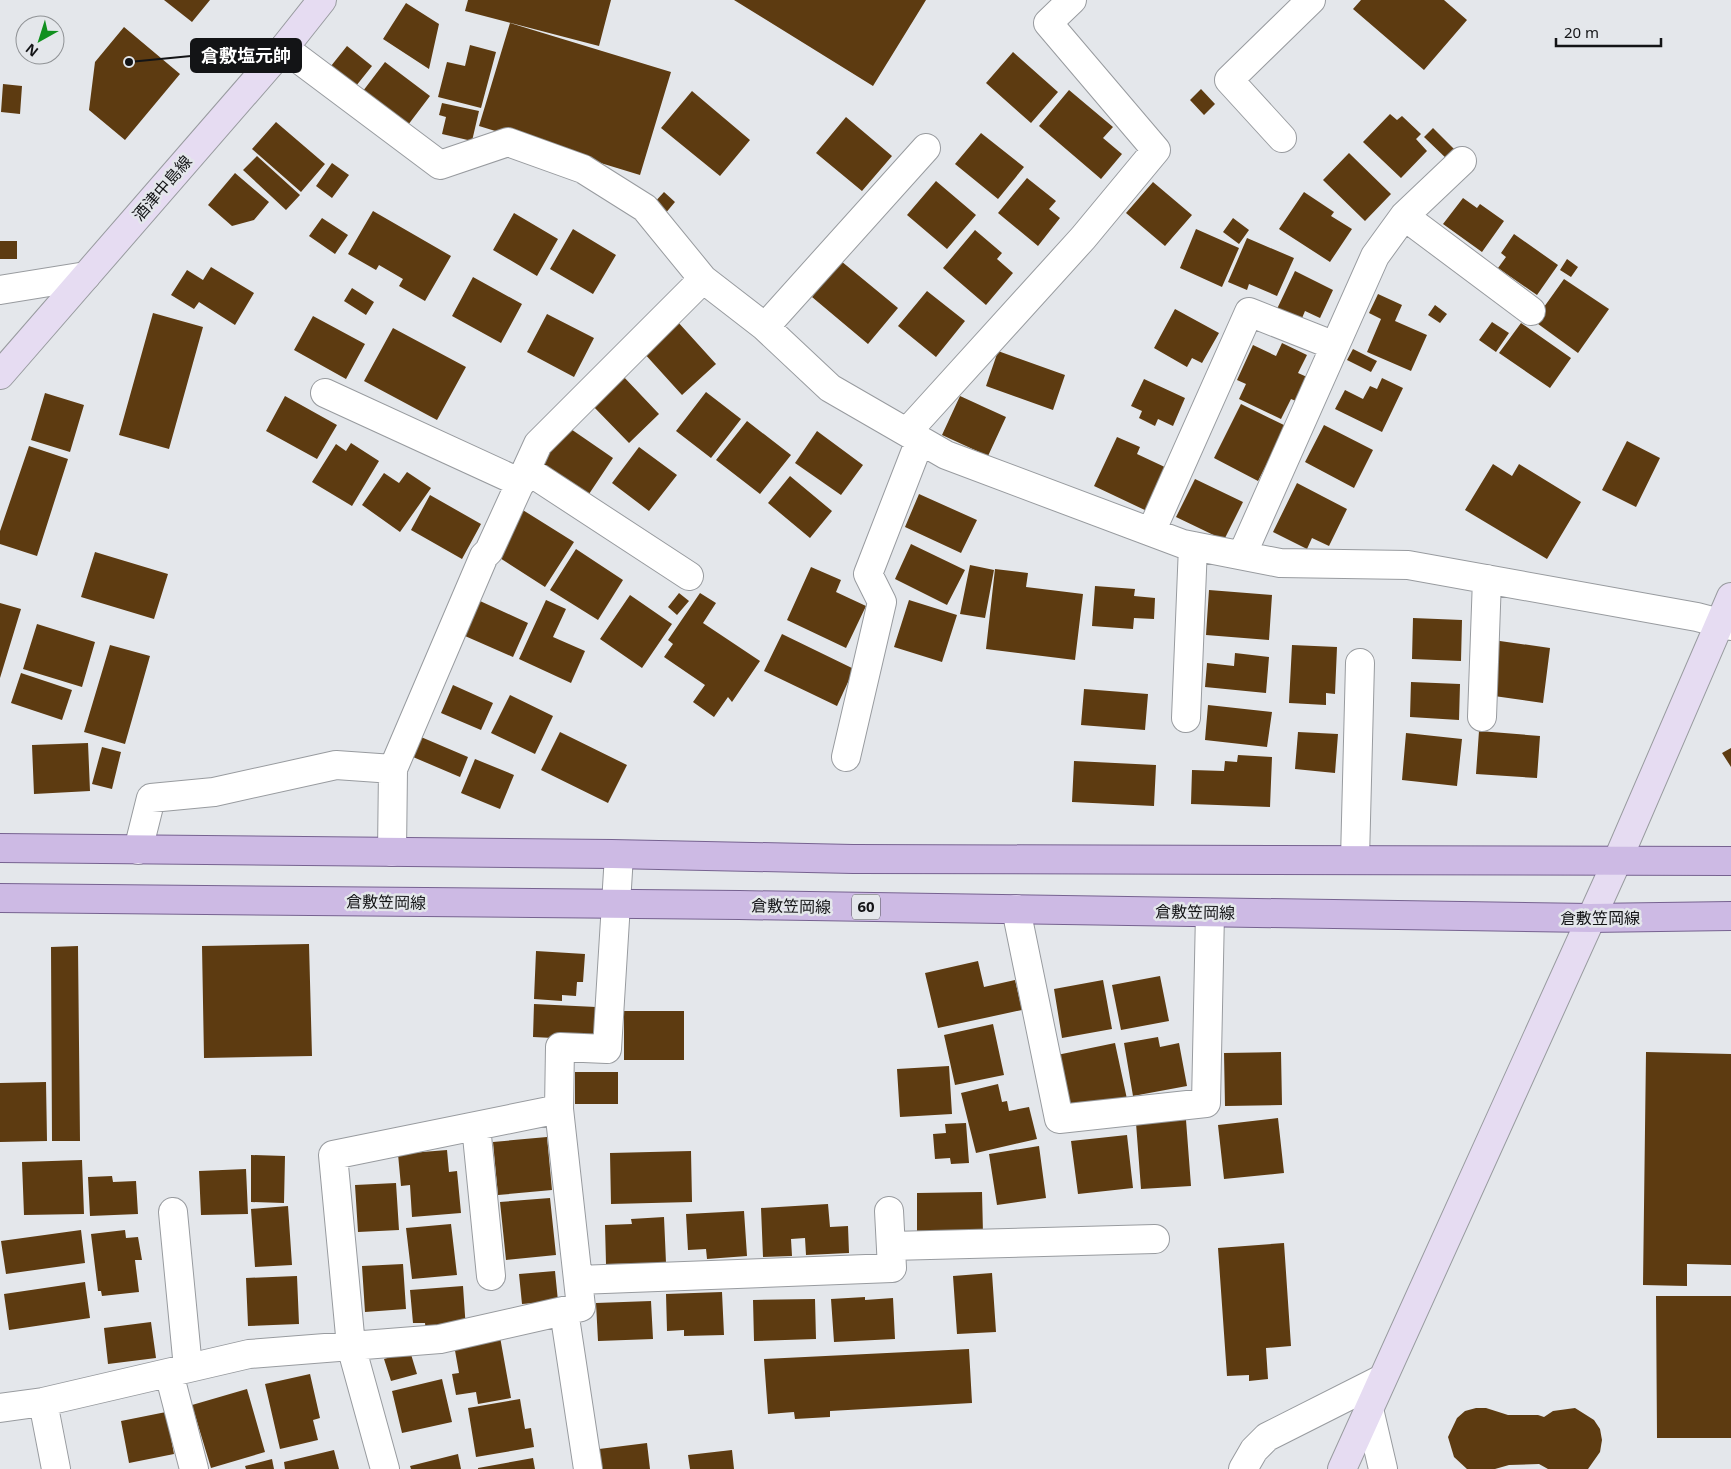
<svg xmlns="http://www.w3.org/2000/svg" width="1731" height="1469" viewBox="0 0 1731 1469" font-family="'Noto Sans','Noto Sans JP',sans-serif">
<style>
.building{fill:#5d3b11}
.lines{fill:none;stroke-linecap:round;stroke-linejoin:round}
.street-casing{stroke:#989b9f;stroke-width:30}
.secondary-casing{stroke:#989b9f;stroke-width:30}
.primary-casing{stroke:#766290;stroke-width:30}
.street{stroke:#fff;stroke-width:28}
.secondary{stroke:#e6dcf2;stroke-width:28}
.primary{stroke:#cdbae4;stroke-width:28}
.labels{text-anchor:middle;stroke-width:5;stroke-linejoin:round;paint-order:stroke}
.shield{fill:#e4e7eb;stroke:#525356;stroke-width:1}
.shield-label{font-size:15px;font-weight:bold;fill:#131416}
.street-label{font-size:16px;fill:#131416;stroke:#e4e7eb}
.leader{fill:none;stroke:#131416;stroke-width:2}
.callout-dot{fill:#131416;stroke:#e4e7eb;stroke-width:2}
.callout{fill:#131416;stroke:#131416;stroke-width:2}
.callout-label{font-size:18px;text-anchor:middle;font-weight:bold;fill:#fff}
</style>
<rect width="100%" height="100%" fill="#e4e7eb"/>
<path class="building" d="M 164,0 L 210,0 L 192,22 Z
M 468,0 L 611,0 L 599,46 L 465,11 Z
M 734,0 L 926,0 L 873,86 Z
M 1361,0 L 1444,0 L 1467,20 L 1424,70 L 1353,9 Z
M 406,3 L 439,24 L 429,69 L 383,39 Z
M 510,23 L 671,72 L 640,175 L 479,126 Z
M 124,27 L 180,74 L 125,140 L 89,110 L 95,62 Z
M 470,45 L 496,52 L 481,108 L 438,97 L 447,62 L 465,66 Z
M 347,46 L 372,66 L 352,91 L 327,71 Z
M 1013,52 L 1058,92 L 1031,123 L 986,83 Z
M 385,62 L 430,96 L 408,125 L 363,91 Z
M 3,84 L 22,86 L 20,114 L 1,112 Z
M 1201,89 L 1215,104 L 1204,115 L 1190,100 Z
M 1069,90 L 1113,127 L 1103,138 L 1122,154 L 1101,179 L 1039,126 Z
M 692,91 L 750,140 L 720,176 L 661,128 Z
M 442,103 L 479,111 L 472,141 L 442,134 L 446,117 L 439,115 Z
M 1390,114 L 1397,120 L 1402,116 L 1421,134 L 1416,139 L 1427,151 L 1401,178 L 1363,142 Z
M 846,117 L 892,156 L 862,191 L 816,153 Z
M 276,122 L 325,164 L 301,192 L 252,149 Z
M 1433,128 L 1458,153 L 1449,161 L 1424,137 Z
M 981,133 L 1024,167 L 998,199 L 955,164 Z
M 1349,153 L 1391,194 L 1365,221 L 1323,180 Z
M 257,156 L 300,195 L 286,210 L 243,170 Z
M 332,163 L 349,175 L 332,198 L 316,186 Z
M 235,173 L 269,202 L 254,220 L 232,226 L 208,205 Z
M 1027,178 L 1056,201 L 1049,209 L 1060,218 L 1038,246 L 998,213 Z
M 936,181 L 976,215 L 947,249 L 907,215 Z
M 1153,182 L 1192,215 L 1165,246 L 1126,213 Z
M 664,192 L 675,202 L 664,215 L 653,204 Z
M 1304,192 L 1334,212 L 1331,216 L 1352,229 L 1330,262 L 1279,229 Z
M 1463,198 L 1477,208 L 1480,204 L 1504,221 L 1482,252 L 1443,224 Z
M 373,211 L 451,256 L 425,301 L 399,286 L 403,279 L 379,265 L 376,270 L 348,254 Z
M 514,213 L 558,239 L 537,276 L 493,250 Z
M 322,218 L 348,235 L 335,254 L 309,236 Z
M 1233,218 L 1249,230 L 1239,244 L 1223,232 Z
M 573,229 L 616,255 L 593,294 L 550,269 Z
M 1196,229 L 1239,248 L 1222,287 L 1180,268 Z
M 975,230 L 1002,253 L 997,259 L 1013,273 L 986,305 L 943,268 Z
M 1514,234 L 1558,265 L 1537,295 L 1498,268 L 1506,257 L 1501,253 Z
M 1247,238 L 1294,258 L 1277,296 L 1249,284 L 1247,290 L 1228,282 Z
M 0,241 L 17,241 L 17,259 L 0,259 Z
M 1567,259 L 1578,267 L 1571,277 L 1560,270 Z
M 841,261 L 898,308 L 868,344 L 812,297 Z
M 211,267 L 254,293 L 235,325 L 199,302 L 194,309 L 171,295 L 187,270 L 203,280 Z
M 1295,271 L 1333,290 L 1320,318 L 1305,311 L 1300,323 L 1276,311 Z
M 473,277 L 522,304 L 501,343 L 452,316 Z
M 1564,279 L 1609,309 L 1578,353 L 1534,321 Z
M 352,288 L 374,302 L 366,315 L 344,301 Z
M 927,291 L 965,321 L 936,357 L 898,326 Z
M 1378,294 L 1402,305 L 1395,321 L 1427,335 L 1411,371 L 1367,352 L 1381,319 L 1369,313 Z
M 1435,305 L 1447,314 L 1440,323 L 1428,315 Z
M 1175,309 L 1219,333 L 1202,363 L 1192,358 L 1187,367 L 1154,348 Z
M 153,313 L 203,327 L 169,449 L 119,435 Z
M 547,314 L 594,338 L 574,377 L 527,352 Z
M 313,316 L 365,344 L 346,379 L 294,350 Z
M 677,321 L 716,364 L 682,395 L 643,352 Z
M 1492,322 L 1509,333 L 1496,352 L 1479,340 Z
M 1521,323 L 1571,358 L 1550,388 L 1499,353 Z
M 393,328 L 466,367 L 437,420 L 364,381 Z
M 1282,343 L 1307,355 L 1298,373 L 1307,377 L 1296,401 L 1291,399 L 1281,419 L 1239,399 L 1246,384 L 1237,380 L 1253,345 L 1276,356 Z
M 1353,349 L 1377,361 L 1371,372 L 1347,360 Z
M 998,351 L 1065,375 L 1053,410 L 986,386 Z
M 622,375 L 659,414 L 629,443 L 591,404 Z
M 1382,378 L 1403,388 L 1382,432 L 1335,409 L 1345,390 L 1363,399 L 1370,386 L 1377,389 Z
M 1144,379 L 1185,398 L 1173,426 L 1158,419 L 1155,426 L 1139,418 L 1142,411 L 1131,406 Z
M 706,392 L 741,419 L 711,458 L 676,431 Z
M 45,393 L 84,405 L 70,452 L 31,440 Z
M 285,396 L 337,425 L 317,459 L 266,431 Z
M 960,396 L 1006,417 L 988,456 L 942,435 Z
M 1241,404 L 1286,426 L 1258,481 L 1214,458 Z
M 747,421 L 791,455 L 760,494 L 716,460 Z
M 565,425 L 613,458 L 589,494 L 540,462 Z
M 1324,425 L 1373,450 L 1354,488 L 1305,462 Z
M 817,431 L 863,465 L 841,495 L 795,463 Z
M 1117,437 L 1140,447 L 1137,454 L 1169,469 L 1149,512 L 1094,486 Z
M 1627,441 L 1660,458 L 1636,507 L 1602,490 Z
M 351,443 L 379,461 L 352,506 L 312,482 L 336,444 L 346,451 Z
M 29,446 L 68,459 L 37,556 L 0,544 L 0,531 Z
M 639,447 L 677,475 L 649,511 L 612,483 Z
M 1493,464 L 1512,476 L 1519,464 L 1581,502 L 1547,559 L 1465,510 Z
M 407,472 L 431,488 L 400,532 L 362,505 L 384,473 L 399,483 Z
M 790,476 L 832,511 L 810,538 L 768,503 Z
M 1195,479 L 1243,502 L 1224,540 L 1176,517 Z
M 1297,483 L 1347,509 L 1329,546 L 1312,538 L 1307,549 L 1273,532 Z
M 919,494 L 977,520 L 961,553 L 905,527 Z
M 430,495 L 481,524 L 462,559 L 411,530 Z
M 518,507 L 574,542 L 545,587 L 489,551 Z
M 911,544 L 965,570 L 947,605 L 895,579 Z
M 576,549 L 623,580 L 598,620 L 550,590 Z
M 95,552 L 168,574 L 154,619 L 81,597 Z
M 970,565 L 994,570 L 985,618 L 960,614 Z
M 811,567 L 841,580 L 836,592 L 866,606 L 846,648 L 787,620 Z
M 995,569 L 1028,573 L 1026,587 L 1083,594 L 1075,660 L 986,649 Z
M 1095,586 L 1135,589 L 1134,596 L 1155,598 L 1154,619 L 1134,618 L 1133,629 L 1092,626 Z
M 1209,590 L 1272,595 L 1269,640 L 1206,635 Z
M 679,593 L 689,601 L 677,615 L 668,607 Z
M 700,593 L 716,603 L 703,623 L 760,661 L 732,702 L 728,697 L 714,717 L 693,702 L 705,685 L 664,657 L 673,644 L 668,640 Z
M 630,595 L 672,624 L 642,668 L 600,639 Z
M 546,600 L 566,609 L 553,637 L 585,651 L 571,683 L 519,659 Z
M 909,600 L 957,615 L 942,662 L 894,647 Z
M 480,601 L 528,623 L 513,657 L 465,636 Z
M 0,603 L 21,609 L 0,678 Z
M 1413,618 L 1462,620 L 1461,661 L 1412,659 Z
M 37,624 L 95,642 L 82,687 L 23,669 Z
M 782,634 L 854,669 L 837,706 L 764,671 Z
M 1493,640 L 1550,648 L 1543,703 L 1487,695 Z
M 110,645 L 150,656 L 125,744 L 84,732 Z
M 1292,645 L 1337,647 L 1335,694 L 1326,693 L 1326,705 L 1289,703 Z
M 1235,653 L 1269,657 L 1266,693 L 1205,687 L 1207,663 L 1234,666 Z
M 21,673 L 72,690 L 62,720 L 11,703 Z
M 1411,682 L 1460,684 L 1459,720 L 1410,717 Z
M 453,685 L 493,703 L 481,730 L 441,713 Z
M 1084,689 L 1148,694 L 1145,730 L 1081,725 Z
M 510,695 L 553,716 L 535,754 L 491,733 Z
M 1208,705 L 1272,712 L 1267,747 L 1205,740 Z
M 1479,731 L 1540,736 L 1537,778 L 1476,774 Z
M 560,732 L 627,765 L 608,803 L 541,770 Z
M 1298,732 L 1338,734 L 1335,773 L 1295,769 Z
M 1406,733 L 1462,739 L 1457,786 L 1402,780 Z
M 421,737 L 468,757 L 460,777 L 413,757 Z
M 88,743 L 90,791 L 34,794 L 32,745 Z
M 102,747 L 121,752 L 112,789 L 92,784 Z
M 1731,748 L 1731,767 L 1722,753 Z
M 1238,755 L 1272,757 L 1270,807 L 1191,804 L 1192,770 L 1224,771 L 1225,761 L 1237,762 Z
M 475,759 L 514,775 L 500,809 L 461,793 Z
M 1074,761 L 1156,765 L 1154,806 L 1072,802 Z
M 309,944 L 312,1056 L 204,1058 L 202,946 Z
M 78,946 L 80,1141 L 52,1141 L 51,947 Z
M 536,951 L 585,954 L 583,982 L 577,982 L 576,996 L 562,995 L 562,1001 L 534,999 Z
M 978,961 L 984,987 L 1015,980 L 1022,1010 L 938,1028 L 925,973 Z
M 1160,976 L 1169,1021 L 1121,1030 L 1112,985 Z
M 1103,980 L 1112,1029 L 1062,1038 L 1054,989 Z
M 534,1004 L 596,1007 L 594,1040 L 533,1037 Z
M 624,1011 L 684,1011 L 684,1060 L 624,1060 Z
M 993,1024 L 1004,1075 L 955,1085 L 944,1035 Z
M 1158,1037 L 1160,1047 L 1179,1043 L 1187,1086 L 1133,1096 L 1124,1043 Z
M 1115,1043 L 1127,1099 L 1068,1111 L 1057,1055 Z
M 1281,1052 L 1282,1105 L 1225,1106 L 1224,1053 Z
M 1646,1052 L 1731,1054 L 1731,1265 L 1687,1264 L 1687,1286 L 1643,1285 Z
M 949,1066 L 952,1114 L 900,1117 L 897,1069 Z
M 575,1072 L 618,1072 L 618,1104 L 575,1104 Z
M 46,1082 L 47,1141 L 0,1142 L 0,1083 Z
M 998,1084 L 1002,1102 L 1007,1101 L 1009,1111 L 1029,1107 L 1037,1139 L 976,1153 L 961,1093 Z
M 1278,1118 L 1284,1173 L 1224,1179 L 1218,1125 Z
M 1186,1120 L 1191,1186 L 1141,1189 L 1136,1123 Z
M 966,1123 L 969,1163 L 951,1164 L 950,1158 L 935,1159 L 933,1134 L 946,1133 L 945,1124 Z
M 1127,1135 L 1133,1188 L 1078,1194 L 1071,1141 Z
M 547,1137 L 552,1190 L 498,1195 L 493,1142 Z
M 1039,1146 L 1046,1198 L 997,1205 L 989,1154 Z
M 447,1150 L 449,1172 L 457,1171 L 461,1213 L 412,1217 L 410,1185 L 401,1186 L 398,1154 Z
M 691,1151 L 692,1202 L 611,1204 L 610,1153 Z
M 251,1155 L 285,1156 L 284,1203 L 251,1202 Z
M 82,1160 L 84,1214 L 24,1215 L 22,1162 Z
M 246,1169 L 248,1214 L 201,1215 L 199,1171 Z
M 112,1176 L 113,1182 L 136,1181 L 138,1214 L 90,1216 L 88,1177 Z
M 396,1183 L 399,1230 L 358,1232 L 355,1185 Z
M 982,1192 L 983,1234 L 917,1236 L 917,1193 Z
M 550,1198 L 556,1255 L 506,1260 L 500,1202 Z
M 828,1204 L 830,1227 L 848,1226 L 849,1253 L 806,1255 L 805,1238 L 791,1239 L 792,1256 L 763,1257 L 761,1208 Z
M 288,1206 L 292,1265 L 255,1267 L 251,1209 Z
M 744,1211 L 747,1256 L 707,1259 L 706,1249 L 688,1250 L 686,1214 Z
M 664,1217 L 666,1263 L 606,1264 L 605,1225 L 632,1224 L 631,1219 Z
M 451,1224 L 457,1275 L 412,1279 L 406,1228 Z
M 81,1230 L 85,1263 L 6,1274 L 1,1241 Z
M 125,1230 L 126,1238 L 138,1237 L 142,1260 L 135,1260 L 139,1292 L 102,1296 L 101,1291 L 98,1291 L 91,1234 Z
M 1284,1243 L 1291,1346 L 1266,1348 L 1268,1379 L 1249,1381 L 1249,1375 L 1227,1376 L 1218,1248 Z
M 403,1264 L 406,1309 L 365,1312 L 362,1266 Z
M 555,1271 L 558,1301 L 522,1304 L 519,1274 Z
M 992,1273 L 996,1332 L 957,1334 L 953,1276 Z
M 297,1276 L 299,1324 L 248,1326 L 246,1278 Z
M 85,1282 L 90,1318 L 9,1330 L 4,1294 Z
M 463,1286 L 466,1330 L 426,1333 L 425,1323 L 413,1323 L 410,1290 Z
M 722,1292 L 724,1335 L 684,1336 L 684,1330 L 667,1331 L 666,1294 Z
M 1656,1296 L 1731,1296 L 1731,1438 L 1657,1438 Z
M 865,1297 L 865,1300 L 893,1298 L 895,1339 L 834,1342 L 831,1299 Z
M 815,1299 L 816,1339 L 754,1341 L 753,1300 Z
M 651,1301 L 653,1339 L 598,1341 L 596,1303 Z
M 151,1322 L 156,1358 L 108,1364 L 104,1328 Z
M 500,1337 L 511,1398 L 478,1404 L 476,1392 L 456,1395 L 452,1374 L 459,1373 L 454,1345 Z
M 969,1349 L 972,1403 L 830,1411 L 830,1417 L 795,1419 L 794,1412 L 768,1414 L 764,1359 Z
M 410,1351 L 417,1374 L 391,1381 L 384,1359 Z
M 310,1374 L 320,1418 L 313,1420 L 318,1440 L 280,1449 L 265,1384 Z
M 442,1379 L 452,1422 L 402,1433 L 392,1391 Z
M 247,1389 L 265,1452 L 211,1468 L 192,1405 Z
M 520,1399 L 525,1429 L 531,1428 L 534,1447 L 476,1457 L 468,1408 Z
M 1476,1408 L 1486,1408 L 1508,1415 L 1538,1415 L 1544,1417 L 1553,1411 L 1575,1408 L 1594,1420 L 1600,1429 L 1602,1440 L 1600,1452 L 1588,1469 L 1548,1469 L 1539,1464 L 1509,1465 L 1495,1469 L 1467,1469 L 1454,1457 L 1448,1437 L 1457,1418 L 1465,1411 Z
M 166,1412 L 174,1454 L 129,1463 L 121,1421 Z
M 647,1443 L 650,1469 L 602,1469 L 599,1449 Z
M 334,1450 L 339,1469 L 285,1469 L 284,1462 Z
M 732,1450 L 734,1469 L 690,1469 L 688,1455 Z
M 458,1454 L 461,1469 L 411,1469 L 410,1466 Z
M 533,1458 L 535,1469 L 478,1469 L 478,1468 Z
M 272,1459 L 274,1469 L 246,1469 L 245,1466 Z"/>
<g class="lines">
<defs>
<path id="street" d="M 284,48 L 440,165 L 508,142 L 583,169 L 645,208 L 703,279 L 765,327 L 830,388 L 946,455 L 1183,544 L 1280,563 L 1408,565 L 1697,617 L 1731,626
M 1282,138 L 1229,80 L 1311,0
M 1404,216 L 1531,311
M 0,290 L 86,276
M 765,327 L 926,148
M 325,393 L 521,483
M 907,432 L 1083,238 L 1156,150 L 1048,23 L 1072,0
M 527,470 L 689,576
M 1151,532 L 1249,312 L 1335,346
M 1242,555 L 1375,256 L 1404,216 L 1462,161
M 1482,717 L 1487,579
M 1186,718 L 1193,546
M 846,757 L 882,602 L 868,574 L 920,440
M 138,850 L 151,798 L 214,792 L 336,765 L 393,769
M 392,852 L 393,769 L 484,556 L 489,551 L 538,444 L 703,279
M 1355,859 L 1360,663
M 1016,909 L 1059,1119 L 1206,1103 L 1210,913
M 476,1126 L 491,1276
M 173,1212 L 188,1368
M 891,1246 L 1155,1239
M 578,1280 L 892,1268 L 889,1211
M 564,1311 L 588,1469
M 169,1373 L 194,1469
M 43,1402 L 56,1469
M 0,1408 L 43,1402 L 249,1354 L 440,1339 L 581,1307 L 559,1109 L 560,1047 L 607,1049 L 619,855
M 1369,1409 L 1383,1469
M 385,1469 L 351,1346 L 333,1155 L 559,1109
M 1243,1469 L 1254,1450 L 1267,1437 L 1382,1379"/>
<path id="secondary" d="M 0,375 L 284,48 L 322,0
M 1342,1469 L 1618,859 L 1731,597"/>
<path id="primary" d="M 0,848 L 612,854 L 853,859 L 1731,861
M 0,898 L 739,905 L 1590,918 L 1731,916"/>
</defs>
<use href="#street" class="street-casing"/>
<use href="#secondary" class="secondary-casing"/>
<use href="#primary" class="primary-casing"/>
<use href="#street" class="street"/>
<use href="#secondary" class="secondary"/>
<use href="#primary" class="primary"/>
</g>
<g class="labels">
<rect class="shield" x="852" y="894.5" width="28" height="25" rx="4"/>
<g class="shield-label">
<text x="866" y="912">60</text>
</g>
<g class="street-label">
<text transform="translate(162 188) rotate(-49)" y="6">酒津中島線</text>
<text transform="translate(386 902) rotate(1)" y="6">倉敷笠岡線</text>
<text transform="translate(791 906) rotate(1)" y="6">倉敷笠岡線</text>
<text transform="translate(1195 912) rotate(1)" y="6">倉敷笠岡線</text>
<text x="1600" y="924">倉敷笠岡線</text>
</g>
</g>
<path class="leader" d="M129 62L191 56"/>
<circle class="callout-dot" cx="129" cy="62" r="5"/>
<rect class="callout" x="191" y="39" width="110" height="33" rx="5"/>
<g class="callout-label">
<text x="246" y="62">倉敷塩元帥</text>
</g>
<g transform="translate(40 40) rotate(219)"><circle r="24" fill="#e4e7eb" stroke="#909396"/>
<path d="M0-4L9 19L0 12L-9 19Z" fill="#11901f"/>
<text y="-8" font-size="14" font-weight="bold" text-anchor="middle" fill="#131416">N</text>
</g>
<path d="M1556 38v8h105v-8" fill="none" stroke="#131416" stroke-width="2.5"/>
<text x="1564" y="38" font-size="15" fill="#131416" stroke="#e4e7eb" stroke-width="4" paint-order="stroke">20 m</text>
</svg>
